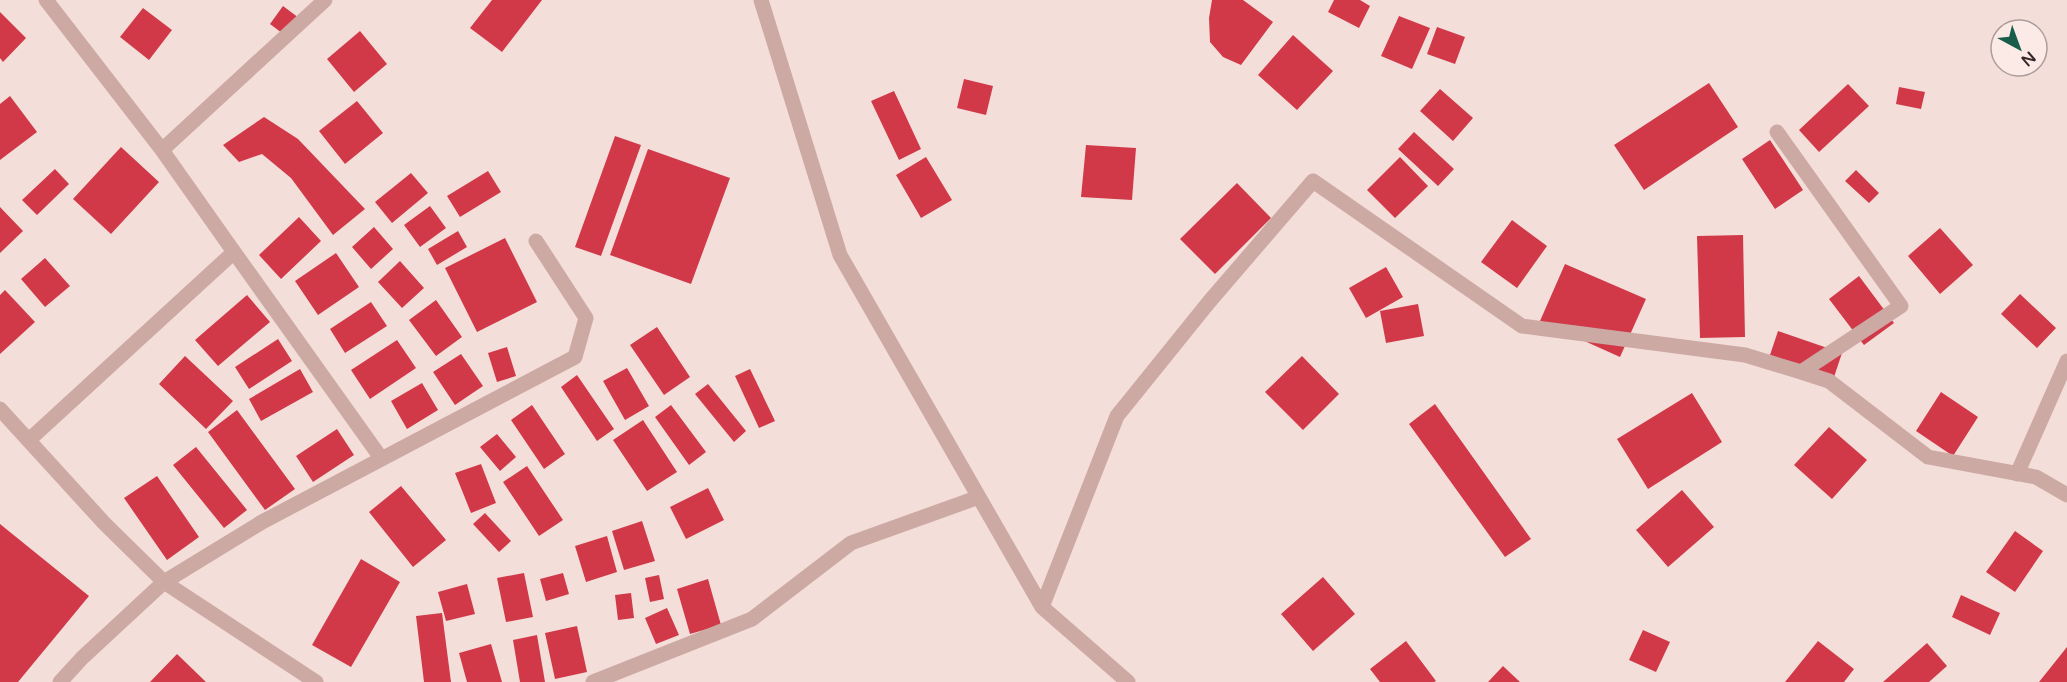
<svg xmlns="http://www.w3.org/2000/svg" width="2067" height="682" viewBox="0 0 2067 682" font-family="'Varela Round',sans-serif">
<style>
.building{fill:#d13949}
.lines{fill:none;stroke-linecap:round;stroke-linejoin:round}
.minor{stroke:#cda9a4;stroke-width:15}
</style>
<rect width="100%" height="100%" fill="#f4ded9"/>
<path class="building" d="M 492,0 L 542,0 L 502,52 L 470,28 Z
M 1212,0 L 1243,0 L 1273,22 L 1241,65 L 1223,57 L 1210,42 L 1209,18 Z
M 1334,0 L 1360,0 L 1370,6 L 1359,28 L 1328,12 Z
M 283,6 L 299,18 L 286,36 L 270,24 Z
M 143,8 L 172,30 L 149,60 L 120,37 Z
M 0,12 L 26,38 L 3,62 L 0,58 Z
M 1399,16 L 1430,28 L 1412,69 L 1381,56 Z
M 1437,27 L 1465,37 L 1455,64 L 1427,54 Z
M 360,31 L 387,64 L 354,92 L 327,59 Z
M 1293,35 L 1333,71 L 1297,110 L 1258,75 Z
M 964,79 L 993,86 L 986,115 L 957,108 Z
M 1709,83 L 1738,127 L 1644,190 L 1614,145 Z
M 1848,84 L 1869,106 L 1819,152 L 1799,130 Z
M 1899,87 L 1925,92 L 1921,109 L 1896,104 Z
M 1440,89 L 1473,118 L 1453,141 L 1420,111 Z
M 894,91 L 921,149 L 899,160 L 871,101 Z
M 10,96 L 37,132 L 0,160 L 0,104 Z
M 357,101 L 383,133 L 345,164 L 319,131 Z
M 264,117 L 298,139 L 365,209 L 333,235 L 291,178 L 262,154 L 239,162 L 223,145 Z
M 1414,132 L 1454,169 L 1438,186 L 1398,149 Z
M 615,136 L 641,145 L 601,256 L 575,247 Z
M 1770,140 L 1803,190 L 1775,209 L 1742,159 Z
M 1086,145 L 1136,148 L 1132,200 L 1081,197 Z
M 121,147 L 159,182 L 111,234 L 73,199 Z
M 648,149 L 730,178 L 691,284 L 610,255 Z
M 926,157 L 952,200 L 921,218 L 896,175 Z
M 1400,157 L 1428,186 L 1395,218 L 1367,190 Z
M 55,169 L 69,184 L 37,215 L 22,200 Z
M 1856,170 L 1879,193 L 1869,203 L 1845,181 Z
M 488,171 L 501,192 L 460,217 L 447,196 Z
M 411,173 L 428,193 L 392,223 L 375,202 Z
M 1237,183 L 1271,218 L 1215,274 L 1180,239 Z
M 430,206 L 446,228 L 420,247 L 404,225 Z
M 0,207 L 23,231 L 0,253 Z
M 299,217 L 321,241 L 281,279 L 259,255 Z
M 1512,220 L 1547,246 L 1517,288 L 1481,262 Z
M 374,227 L 393,249 L 371,269 L 352,247 Z
M 1940,228 L 1973,265 L 1940,294 L 1908,256 Z
M 458,231 L 467,247 L 437,265 L 428,249 Z
M 1743,235 L 1745,337 L 1700,338 L 1697,236 Z
M 505,238 L 537,302 L 477,332 L 445,268 Z
M 336,253 L 359,287 L 318,315 L 295,281 Z
M 45,258 L 70,286 L 45,307 L 21,279 Z
M 400,261 L 424,288 L 402,308 L 378,282 Z
M 1565,264 L 1646,299 L 1620,357 L 1540,321 Z
M 1386,267 L 1403,297 L 1366,318 L 1349,288 Z
M 1859,276 L 1894,323 L 1864,345 L 1829,299 Z
M 5,290 L 35,322 L 0,354 L 0,295 Z
M 2020,294 L 2056,328 L 2037,348 L 2001,314 Z
M 247,295 L 270,322 L 218,366 L 195,340 Z
M 436,300 L 462,337 L 436,356 L 409,320 Z
M 371,302 L 387,326 L 345,353 L 330,329 Z
M 1418,304 L 1424,336 L 1386,343 L 1380,311 Z
M 657,327 L 690,377 L 664,395 L 630,345 Z
M 1778,331 L 1842,353 L 1834,377 L 1770,355 Z
M 278,339 L 292,361 L 249,389 L 235,367 Z
M 397,340 L 416,368 L 370,399 L 351,370 Z
M 507,347 L 516,376 L 497,382 L 488,353 Z
M 461,354 L 483,386 L 455,405 L 433,372 Z
M 185,356 L 233,401 L 206,429 L 159,384 Z
M 1302,356 L 1339,394 L 1303,430 L 1265,392 Z
M 627,368 L 649,406 L 625,420 L 603,381 Z
M 300,369 L 313,392 L 261,421 L 249,399 Z
M 750,369 L 775,421 L 759,428 L 735,376 Z
M 577,375 L 614,429 L 597,441 L 561,387 Z
M 422,383 L 438,410 L 407,429 L 391,401 Z
M 708,384 L 746,431 L 734,442 L 695,394 Z
M 1941,392 L 1978,417 L 1953,456 L 1916,431 Z
M 1692,393 L 1722,442 L 1648,489 L 1617,439 Z
M 1435,404 L 1531,539 L 1505,557 L 1409,424 Z
M 532,405 L 565,454 L 544,469 L 511,420 Z
M 671,405 L 706,452 L 689,465 L 655,417 Z
M 237,410 L 295,489 L 265,510 L 208,432 Z
M 643,420 L 677,472 L 647,491 L 613,440 Z
M 1829,427 L 1867,460 L 1832,499 L 1794,465 Z
M 337,429 L 354,455 L 313,482 L 296,456 Z
M 497,434 L 516,457 L 500,471 L 480,447 Z
M 196,447 L 247,510 L 224,528 L 173,465 Z
M 481,464 L 496,503 L 471,513 L 455,473 Z
M 527,466 L 563,520 L 539,536 L 503,482 Z
M 157,476 L 199,537 L 167,560 L 124,498 Z
M 401,486 L 446,540 L 413,567 L 369,512 Z
M 708,488 L 724,520 L 686,539 L 670,507 Z
M 1682,490 L 1714,527 L 1668,567 L 1636,530 Z
M 485,513 L 511,541 L 499,552 L 473,524 Z
M 642,521 L 655,561 L 624,570 L 612,531 Z
M 0,524 L 89,596 L 18,682 L 0,682 Z
M 2015,531 L 2043,551 L 2015,592 L 1986,572 Z
M 607,536 L 617,572 L 586,582 L 575,546 Z
M 361,559 L 400,582 L 351,667 L 312,645 Z
M 524,573 L 533,617 L 506,622 L 497,578 Z
M 563,573 L 569,594 L 546,601 L 540,579 Z
M 659,575 L 664,599 L 650,602 L 645,578 Z
M 1323,577 L 1355,614 L 1313,651 L 1281,614 Z
M 708,579 L 721,625 L 690,634 L 677,589 Z
M 467,584 L 475,614 L 446,621 L 438,592 Z
M 631,593 L 634,618 L 618,620 L 615,595 Z
M 1961,595 L 2000,613 L 1990,635 L 1952,617 Z
M 667,608 L 679,635 L 656,644 L 645,618 Z
M 442,613 L 451,682 L 424,682 L 416,616 Z
M 577,626 L 587,672 L 555,679 L 545,633 Z
M 1643,630 L 1670,642 L 1656,672 L 1629,660 Z
M 537,635 L 545,682 L 520,682 L 513,640 Z
M 1406,641 L 1436,681 L 1434,682 L 1380,682 L 1370,669 Z
M 1818,641 L 1854,669 L 1844,682 L 1785,682 Z
M 1927,643 L 1947,666 L 1929,682 L 1883,682 Z
M 491,644 L 502,682 L 467,682 L 459,653 Z
M 2067,647 L 2067,682 L 2039,682 Z
M 177,654 L 206,682 L 150,682 Z
M 1503,666 L 1520,682 L 1488,682 Z"/>
<g class="lines">
<path class="minor" d="M 46,0 L 162,150 L 325,0
M 761,0 L 840,255 L 1042,607 L 1128,682
M 1777,132 L 1901,306 L 1801,372
M 234,252 L 381,458
M 0,409 L 104,523 L 164,582 L 82,658 L 60,682
M 29,440 L 234,252 L 162,150
M 2017,474 L 2067,361
M 1042,607 L 1117,416 L 1209,302 L 1313,181 L 1522,326 L 1745,355 L 1801,372 L 1829,381 L 1928,457 L 2036,477 L 2067,495
M 316,682 L 164,582 L 262,522 L 575,357 L 586,318 L 536,241
M 593,682 L 752,619 L 851,543 L 979,497"/>
</g>
<g transform="translate(2019 48) rotate(139)"><circle r="28" fill="#fbeae6" stroke="#ad9c9a" stroke-width="1.5"/>
<path d="M0-4.5L10 22L0 15L-10 22Z" fill="#185d4a"/>
<text y="-9" font-size="16" font-weight="bold" text-anchor="middle" fill="#372627">N</text>
</g>
</svg>
